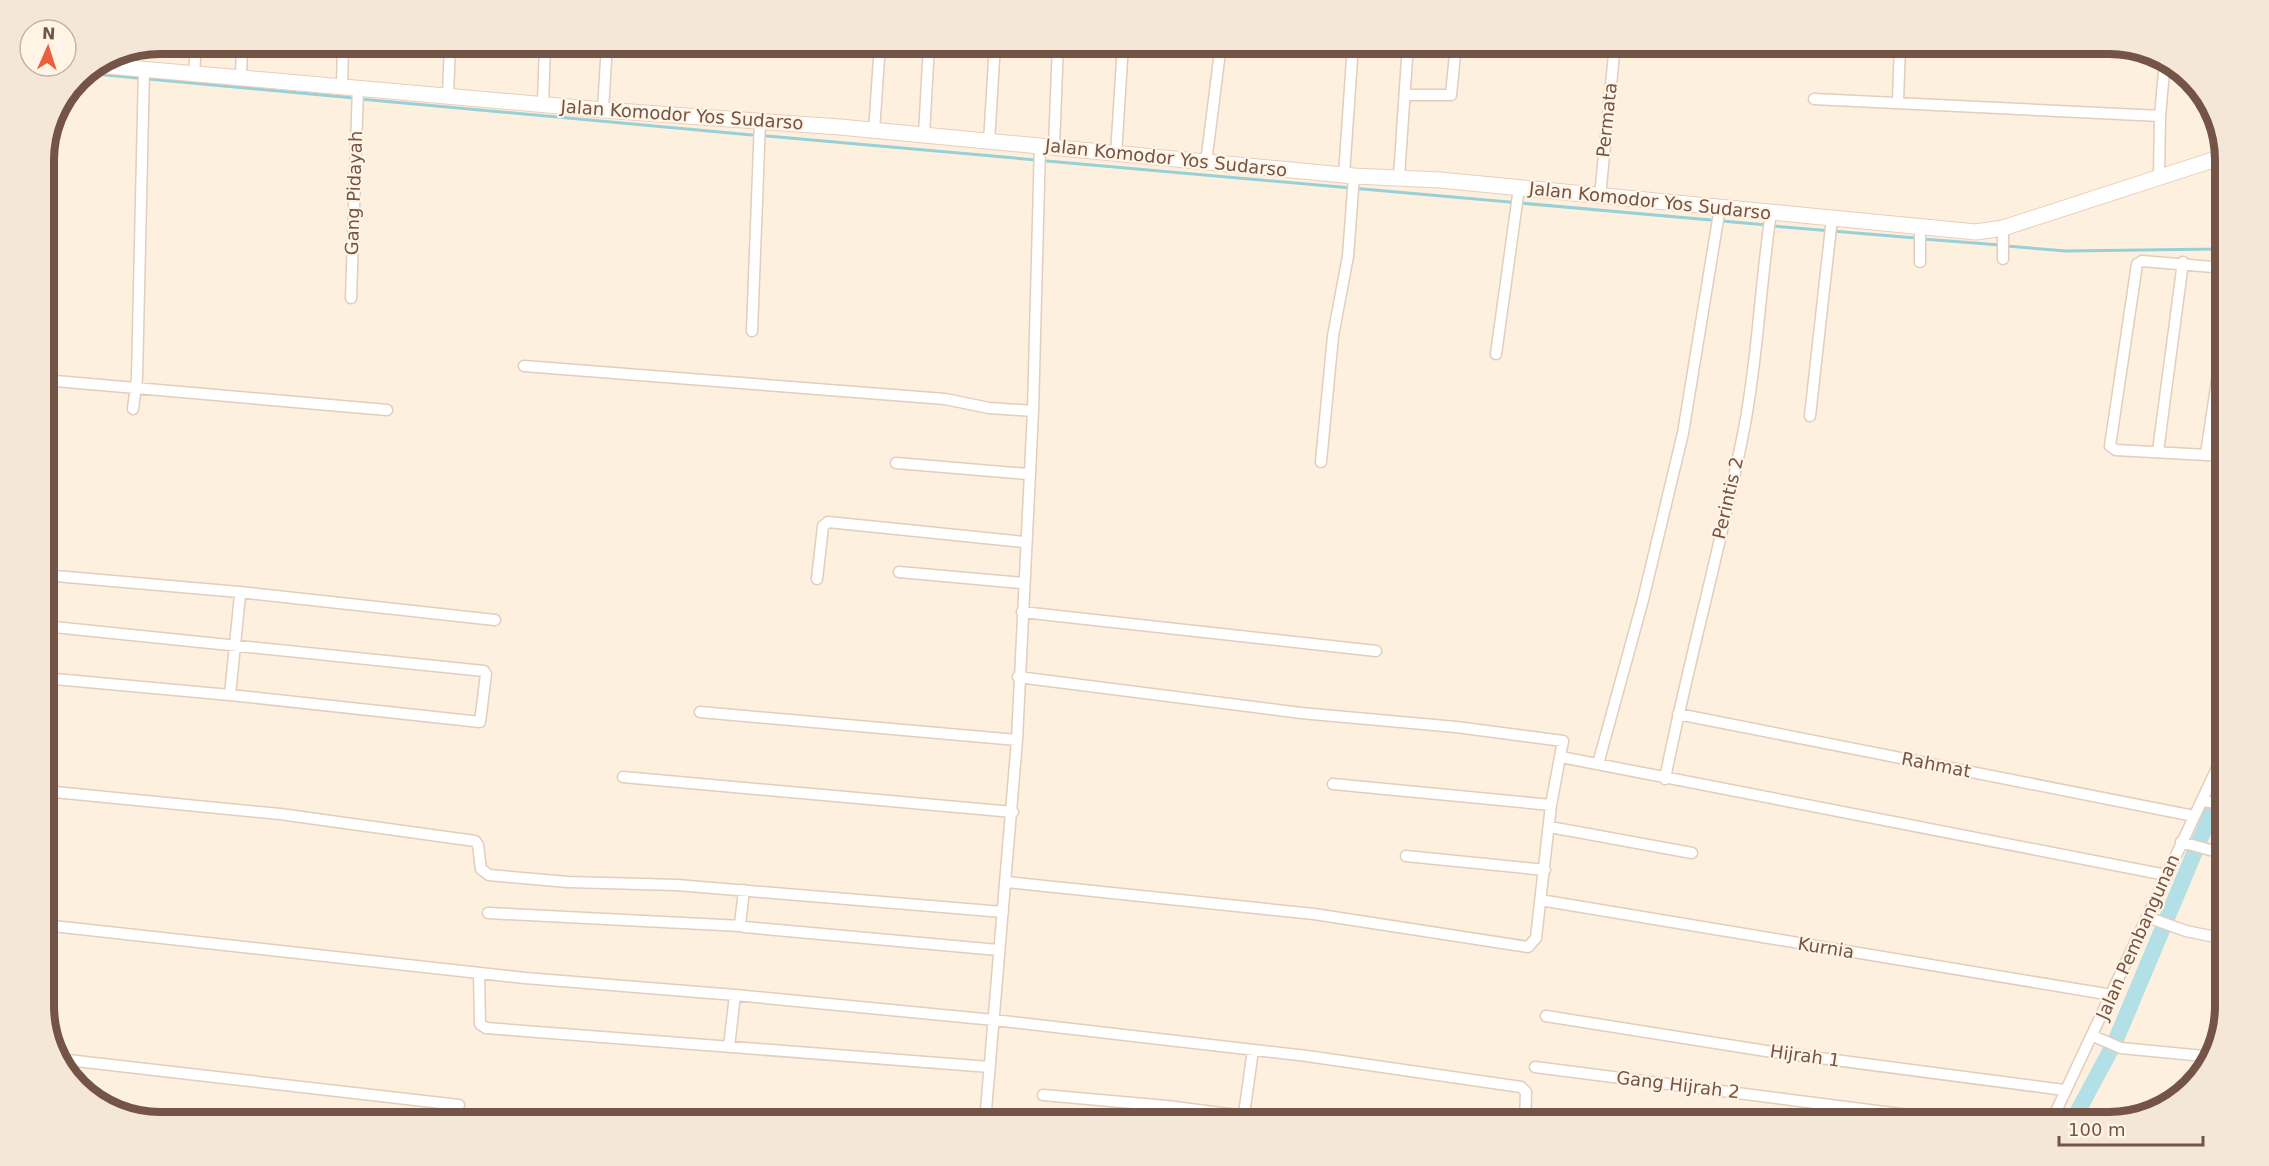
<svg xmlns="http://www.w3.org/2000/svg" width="2269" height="1166" viewBox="0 0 2269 1166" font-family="'DejaVu Sans',sans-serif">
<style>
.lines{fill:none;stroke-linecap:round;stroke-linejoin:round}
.stream{stroke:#98d0d8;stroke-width:3}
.river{stroke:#b3e0e6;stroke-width:16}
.street-casing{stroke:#e3cdbd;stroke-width:13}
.secondary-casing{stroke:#e8ceba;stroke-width:17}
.street{stroke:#fff;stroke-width:10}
.secondary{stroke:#fff;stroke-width:15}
.labels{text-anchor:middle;stroke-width:4.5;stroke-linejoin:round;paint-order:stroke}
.street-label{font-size:18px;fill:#735446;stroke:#fff4e5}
.rim{fill:none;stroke:#735446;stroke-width:8}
</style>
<rect width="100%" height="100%" fill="#fdf0de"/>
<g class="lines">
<path class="stream" d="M 84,73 L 354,98
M 360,99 L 752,135
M 767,136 L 1767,225
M 1773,226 L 1916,238
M 1923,239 L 2000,245
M 2006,246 L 2066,251 L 2217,249 L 2225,245"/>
<path class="river" d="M 2072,1122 L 2115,1042 L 2225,780"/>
<defs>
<path id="street" d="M 194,74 L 196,44
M 241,78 L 242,44
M 342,86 L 343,44
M 448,95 L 450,44
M 1405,95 L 1451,95 L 1456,44
M 1814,99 L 2160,116
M 1898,102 L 1900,44
M 543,104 L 545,44
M 603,110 L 607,44
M 874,131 L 880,44
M 924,135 L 929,44
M 989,142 L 995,44
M 1054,147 L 1058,44
M 1116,155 L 1123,44
M 1206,163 L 1221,44
M 1344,175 L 1353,44
M 2159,176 L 2160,116 L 2165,60
M 1399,177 L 1408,44
M 1600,196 L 1615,44
M 2003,259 L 2003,228
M 1920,262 L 1920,227
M 2225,268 L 2142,261 L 2137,264 L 2110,446 L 2116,450 L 2225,456
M 351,298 L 358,88
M 752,331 L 760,121
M 1496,354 L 1519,188
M 524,366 L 945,399 L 989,408 L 1033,411
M 44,380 L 387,410
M 133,409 L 137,377 L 144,69
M 1810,416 L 1832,218
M 2158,451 L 2183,262
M 2206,454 L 2225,327
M 1321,462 L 1333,336 L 1348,256 L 1354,176
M 896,463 L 1028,474
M 899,572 L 1022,583
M 44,575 L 239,592 L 240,595 L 230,695 L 480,722 L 486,674 L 484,671 L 44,626
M 817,579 L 823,526 L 828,522 L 1024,542
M 239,592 L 495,620
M 1022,612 L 1376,651
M 44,678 L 230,695
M 700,712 L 1017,740
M 1678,714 L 2194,816
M 1561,757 L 2166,875
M 1598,764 L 1643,600 L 1683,433 L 1720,207
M 623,777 L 1013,812
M 1665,779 C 1688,662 1721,547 1744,429 C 1758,358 1760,285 1771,213
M 1333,784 L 1551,805
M 44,791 L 280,814 L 475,841 L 478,845 L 481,869 L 489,875 L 568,882 L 677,885 L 1003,912
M 2202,801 L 2225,804
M 1550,827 L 1692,853
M 2181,842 L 2225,854
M 1406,856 L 1545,870
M 1007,882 L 1314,914 L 1528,947 L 1536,938 L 1551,805 L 1563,741 L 1456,727 L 1301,713 L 1018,677
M 744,890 L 740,924 L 744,927 L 998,950
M 1540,900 L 2112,995
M 488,913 L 741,926
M 2147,917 L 2186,931 L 2225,939
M 44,925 L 525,978 L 735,995 L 994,1020 L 1307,1056 L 1521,1087 L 1526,1092 L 1525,1122
M 479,973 L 480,1024 L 486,1028 L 990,1067
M 1546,1016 L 1766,1051 L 2064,1090
M 2093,1036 L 2121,1048 L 2214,1057
M 729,1047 L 735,995
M 59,1059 L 459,1105
M 1535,1067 L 1963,1122
M 1043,1095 L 1167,1106 L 1292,1122
M 2055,1112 L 2084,1122
M 1244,1114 L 1253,1050
M 775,1122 L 776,1122
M 985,1122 L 1017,740 L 1033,411 L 1040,145
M 2051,1122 L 2225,751"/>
<path id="secondary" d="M 96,65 L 603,110 L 840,127 L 1354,176 L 1440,180 L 1976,232 L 2003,228 L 2225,156"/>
</defs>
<use href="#street" class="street-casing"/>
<use href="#secondary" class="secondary-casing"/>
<use href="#street" class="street"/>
<use href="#secondary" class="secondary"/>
</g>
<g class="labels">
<g class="street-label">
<text transform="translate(682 115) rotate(4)" y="6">Jalan Komodor Yos Sudarso</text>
<text transform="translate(1607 120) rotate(-84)" y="6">Permata</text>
<text transform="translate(1166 158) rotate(6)" y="6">Jalan Komodor Yos Sudarso</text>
<text transform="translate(354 193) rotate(-88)" y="6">Gang Pidayah</text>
<text transform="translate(1650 201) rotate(6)" y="6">Jalan Komodor Yos Sudarso</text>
<text transform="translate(1728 498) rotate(-77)" y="6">Perintis 2</text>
<text transform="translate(1936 765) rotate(11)" y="6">Rahmat</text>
<text transform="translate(2138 937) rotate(-66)" y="6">Jalan Pembangunan</text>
<text transform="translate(1826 948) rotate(9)" y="6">Kurnia</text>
<text transform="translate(1805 1056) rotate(8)" y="6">Hijrah 1</text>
<text transform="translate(1678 1085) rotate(7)" y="6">Gang Hijrah 2</text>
</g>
</g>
<path d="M0 0H2269V1166H0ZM160 54H2109A106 106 0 0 1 2215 160V1006A106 106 0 0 1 2109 1112H160A106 106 0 0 1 54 1006V160A106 106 0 0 1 160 54Z" fill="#f4e7d8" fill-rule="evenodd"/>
<path class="rim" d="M160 54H2109A106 106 0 0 1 2215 160V1006A106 106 0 0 1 2109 1112H160A106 106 0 0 1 54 1006V160A106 106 0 0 1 160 54Z"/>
<g transform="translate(48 48) rotate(3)"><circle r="28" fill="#fff4e5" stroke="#c7b4a5" stroke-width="1.5"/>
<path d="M0-4.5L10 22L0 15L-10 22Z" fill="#ec5f3e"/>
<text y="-9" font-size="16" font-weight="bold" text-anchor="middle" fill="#735446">N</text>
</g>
<path d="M2059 1136v9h144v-9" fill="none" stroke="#735446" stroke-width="3"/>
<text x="2068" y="1136" font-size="18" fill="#735446" stroke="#fff4e5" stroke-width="4.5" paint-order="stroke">100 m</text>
</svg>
